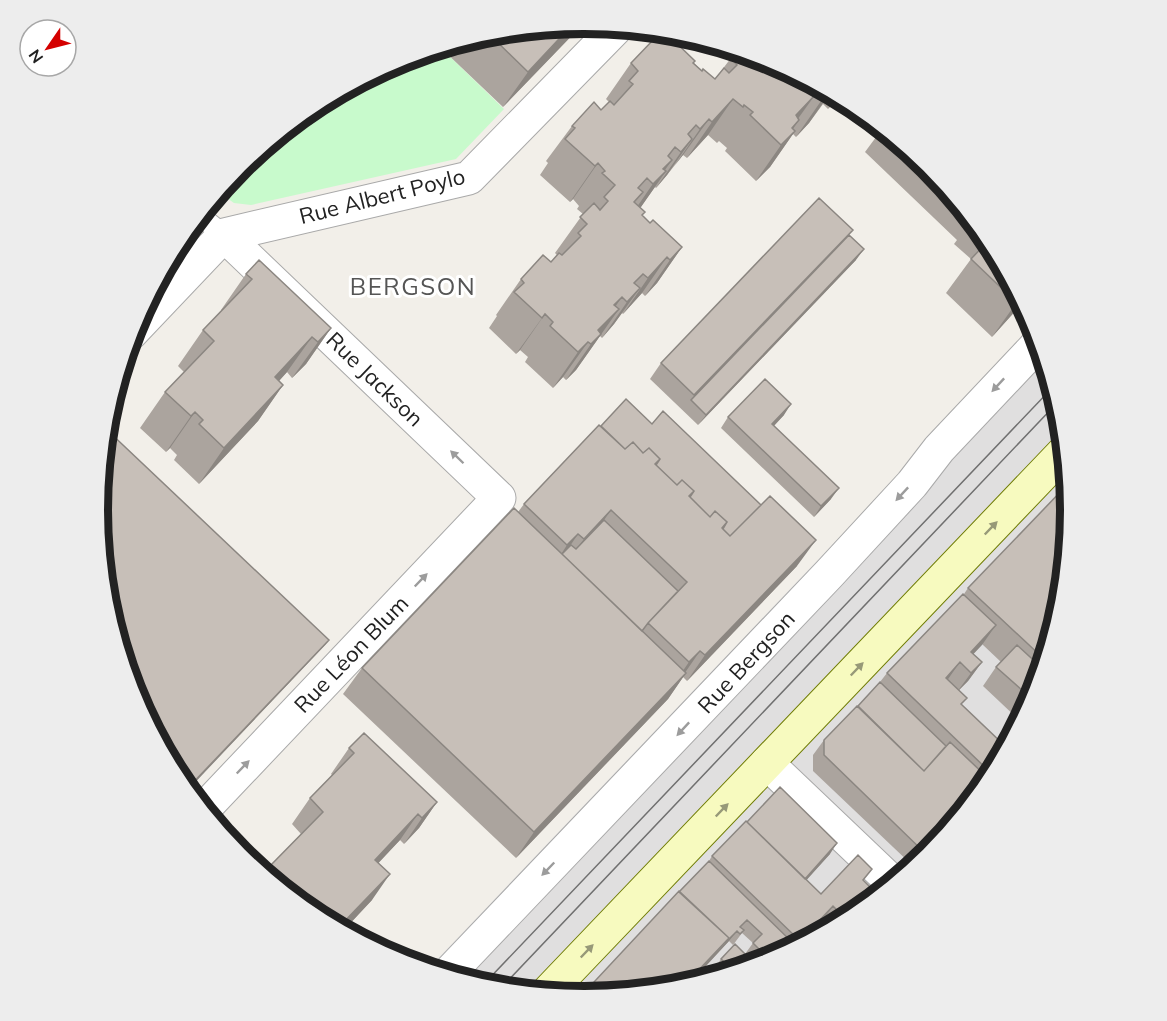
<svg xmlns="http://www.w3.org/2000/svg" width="1167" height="1021" viewBox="0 0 1167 1021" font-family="Mulish,sans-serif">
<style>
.residential{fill:#e0dfdf}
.park{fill:#c8facc}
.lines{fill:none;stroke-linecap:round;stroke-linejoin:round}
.lane-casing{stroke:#a9a9a9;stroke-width:22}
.street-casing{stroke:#a9a9a9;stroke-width:35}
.secondary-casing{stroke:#707d05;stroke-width:35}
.lane{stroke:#fff;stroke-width:20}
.street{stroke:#fff;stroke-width:33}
.secondary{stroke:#f7fabf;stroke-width:33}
.tram{stroke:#707070;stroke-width:1.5}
.wall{fill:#aba49e}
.shaded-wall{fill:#8b8681}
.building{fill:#c7bfb8;stroke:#8b8681;stroke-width:1.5}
.oneway{fill:#9c9c9c}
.oneway2{fill:#979978}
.labels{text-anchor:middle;stroke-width:6;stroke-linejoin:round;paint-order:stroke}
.street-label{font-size:22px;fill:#222;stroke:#fff}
.neighbourhood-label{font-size:24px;letter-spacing:1.5px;fill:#555;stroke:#fff}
.rim{fill:none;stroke:#222;stroke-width:8}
</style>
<rect width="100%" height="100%" fill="#f2efe9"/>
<path class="residential" d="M 1035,332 L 1061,416 L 1070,511 L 1061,606 L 1033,697 L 994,770 L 988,781 L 927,855 L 853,915 L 769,960 L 678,988 L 583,997 L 488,988 L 428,969 Z"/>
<path class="park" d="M 441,48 L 504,109 L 456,159 L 251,205 L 234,203 L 224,196 L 262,158 L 256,153 L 314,106 L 398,61 Z"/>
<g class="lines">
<defs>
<path id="lane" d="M 199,215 L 224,235"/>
<path id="street" d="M 131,333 L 224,235 L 469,178 L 617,27
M 767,763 L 893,883
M 203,810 L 499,498 L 224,235
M 447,975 L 829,574 L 912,484 L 939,449 L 1039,343"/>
<path id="secondary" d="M 547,993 L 1064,452"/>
</defs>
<use href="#lane" class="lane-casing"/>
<use href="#street" class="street-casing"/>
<use href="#secondary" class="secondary-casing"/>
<use href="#lane" class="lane"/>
<use href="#street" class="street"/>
<use href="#secondary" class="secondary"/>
<path class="tram" d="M 482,986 L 1052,388
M 500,989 L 1057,403"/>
</g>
<path class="wall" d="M 583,24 L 503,107 L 441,48 L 489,33 Z
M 657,42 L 694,63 L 702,71 L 715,79 L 731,58 L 770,61 L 838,98 L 828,109 L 823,104 L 809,123 L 796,137 L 793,134 L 770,167 L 756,181 L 725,151 L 727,148 L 719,141 L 717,143 L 708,135 L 687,158 L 683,155 L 667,175 L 656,188 L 655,187 L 640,208 L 645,212 L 642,215 L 650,223 L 682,247 L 657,283 L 645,296 L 642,293 L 623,314 L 622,313 L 614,324 L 602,338 L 600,336 L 576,370 L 566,380 L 563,377 L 553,388 L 525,362 L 528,357 L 520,350 L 516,354 L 489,328 L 497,316 L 496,315 L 521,279 L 551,262 L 557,255 L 555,253 L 583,214 L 577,209 L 579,206 L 573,199 L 570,202 L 540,175 L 548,163 L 546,161 L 572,126 L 601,110 L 609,102 L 606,99 L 631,63 Z
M 882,129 L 928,167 L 988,241 L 1027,313 L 1019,307 L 992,337 L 946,293 L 971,259 L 954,244 L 957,240 L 865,152 Z
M 849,235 L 856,260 L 698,425 L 650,379 L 661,363 Z
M 246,274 L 331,328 L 306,364 L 292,378 L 287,372 L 279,381 L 283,385 L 258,421 L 199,484 L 174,460 L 177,455 L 170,448 L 166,452 L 140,428 L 165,392 L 184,372 L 178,366 L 203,330 L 222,311 L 221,310 Z
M 784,415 L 774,426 L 831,499 L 814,517 L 721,428 L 728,417 Z
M 599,425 L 797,566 L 687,681 L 683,677 L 668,699 L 516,858 L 343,694 L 362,668 L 518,512 L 524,504 Z
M 968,588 L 1061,606 L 1033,697 L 1020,721 L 983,686 L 996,667 L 1001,662 L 982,644 L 973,654 L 982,662 L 968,681 L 959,690 L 962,705 L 1006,747 L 988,781 L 927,855 L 913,866 L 813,771 L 813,755 L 824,740 L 858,706 L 880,682 L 887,673 L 964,594 Z
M 349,748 L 437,802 L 419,828 L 404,844 L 400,840 L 378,863 L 372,900 L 343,931 L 313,915 L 264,874 L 268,868 L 301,834 L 292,824 L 310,798 L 332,775 L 331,774 Z
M 830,854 L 806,880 L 821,894 L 864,881 L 854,915 L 829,928 L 822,921 L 802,943 L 769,960 L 756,964 L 745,954 L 753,943 L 742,933 L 733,945 L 729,941 L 695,978 L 696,979 L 693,983 L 678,988 L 679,892 L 709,861 L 712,856 Z
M 721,959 L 755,964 L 713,977 L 710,975 Z"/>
<path class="shaded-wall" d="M 583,24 L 503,107 L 528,72 L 572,25 Z
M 829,93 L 830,93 L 809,123 L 796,137 L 821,101 Z
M 815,95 L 792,127 L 799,120 L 782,145 L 795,131 L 770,167 L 756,181 L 781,145 L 796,115 Z
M 836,97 L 838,98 L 828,109 Z
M 733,99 L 708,135 L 687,158 L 712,122 Z
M 709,119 L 683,155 L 675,165 L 700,129 Z
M 692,139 L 667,175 L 656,188 L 681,152 Z
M 672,160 L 658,180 L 666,171 L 641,207 L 628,220 L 663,169 Z
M 598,163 L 573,199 L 570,202 L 595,166 Z
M 682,247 L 657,283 L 645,296 L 670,260 Z
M 864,249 L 856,260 L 698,425 L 706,415 Z
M 667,257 L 642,293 L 623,314 L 648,278 Z
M 640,288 L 614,324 L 602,338 L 627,302 Z
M 622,297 L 601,327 L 619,309 L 576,370 L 566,380 L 591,344 L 594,336 L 614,305 Z
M 1019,299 L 1022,303 L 1019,307 L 992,337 Z
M 545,314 L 520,350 L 516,354 L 542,318 Z
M 331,328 L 306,364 L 292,378 L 318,342 Z
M 312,337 L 287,372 L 250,413 L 275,377 Z
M 588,342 L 563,377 L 553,388 L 578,352 Z
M 283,385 L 258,421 L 199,484 L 224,448 Z
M 791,404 L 784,415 L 765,435 L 772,424 Z
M 195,412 L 170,448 L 166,452 L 191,416 Z
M 839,488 L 831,499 L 814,517 L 821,506 Z
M 611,510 L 593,536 L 565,565 L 584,539 Z
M 578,534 L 562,558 L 560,556 L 567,545 Z
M 816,540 L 797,566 L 687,681 L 705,655 Z
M 996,625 L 982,645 L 963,665 L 971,652 Z
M 329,640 L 325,645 L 187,791 L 186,790 Z
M 700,651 L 682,677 L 671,688 L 689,662 Z
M 960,662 L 946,682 L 946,678 Z
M 982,662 L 968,681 L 957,692 L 971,673 Z
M 686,673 L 668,699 L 516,858 L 534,832 Z
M 437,802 L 419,828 L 404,844 L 422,818 Z
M 418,814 L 400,840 L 357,886 L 375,860 Z
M 837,843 L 830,854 L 794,894 L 801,883 Z
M 390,874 L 372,900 L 343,931 L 338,928 Z
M 833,906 L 822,921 L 802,943 L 796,946 Z
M 737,931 L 729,941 L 688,985 L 693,976 Z"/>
<path class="building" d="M 572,25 L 528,72 L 488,33 L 489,33 Z
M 666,33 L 695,61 L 693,63 L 702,71 L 703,69 L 715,79 L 724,68 L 729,73 L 737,65 L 731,58 L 738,51 L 770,61 L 829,93 L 821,101 L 815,95 L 796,115 L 799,120 L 792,128 L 795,131 L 781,145 L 750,115 L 753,112 L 744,105 L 743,107 L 733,99 L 712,122 L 709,119 L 700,129 L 696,125 L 688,134 L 692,139 L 681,152 L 675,147 L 668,156 L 672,160 L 663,169 L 666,171 L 653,184 L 647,178 L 638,188 L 643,192 L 634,202 L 645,212 L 642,215 L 650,223 L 653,220 L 682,247 L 670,260 L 667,257 L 648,278 L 643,274 L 634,283 L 640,288 L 627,302 L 622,297 L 614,305 L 619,309 L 598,330 L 601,334 L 591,344 L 588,342 L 578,352 L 550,326 L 553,322 L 545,314 L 542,318 L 514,292 L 524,283 L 521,279 L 543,255 L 551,262 L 559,253 L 562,255 L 581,236 L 578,233 L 587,224 L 580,217 L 594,203 L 600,210 L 608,201 L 604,197 L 615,185 L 602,173 L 605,171 L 598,163 L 595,166 L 565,139 L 575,128 L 572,126 L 594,102 L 601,110 L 610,101 L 614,105 L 633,84 L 629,81 L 638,71 L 631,63 L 654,39 L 657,42 Z
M 914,155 L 928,167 L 935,176 Z
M 819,198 L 853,230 L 694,395 L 661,363 Z
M 849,235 L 864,249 L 706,415 L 691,400 Z
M 988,241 L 1019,299 L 1016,302 L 971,259 Z
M 259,260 L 331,328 L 318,342 L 312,337 L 275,377 L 283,385 L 224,448 L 199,424 L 203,420 L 195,412 L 191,416 L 165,392 L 214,341 L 203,330 L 252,279 L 246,274 Z
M 765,379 L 791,404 L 772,424 L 839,488 L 821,506 L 728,417 Z
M 626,399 L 652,424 L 663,411 L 761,505 L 730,536 L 723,529 L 727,522 L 715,511 L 710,517 L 690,497 L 694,491 L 682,480 L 677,485 L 656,465 L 660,459 L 649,448 L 643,453 L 633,442 L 625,449 L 601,426 Z
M 599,425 L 625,449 L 633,442 L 643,453 L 649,448 L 660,459 L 655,464 L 677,485 L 682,480 L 694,491 L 689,496 L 710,517 L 715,511 L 727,522 L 722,528 L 730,536 L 770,496 L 816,540 L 705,655 L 700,651 L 689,662 L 648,623 L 687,582 L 611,510 L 584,539 L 578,534 L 567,545 L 524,504 Z
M 105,428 L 329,640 L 186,790 L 179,780 L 134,696 L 106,605 L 97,510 Z
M 1067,485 L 1070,511 L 1061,606 L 1044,659 L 968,588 Z
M 514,508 L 686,673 L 534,832 L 362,668 Z
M 604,520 L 678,591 L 648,623 L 642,631 L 562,554 L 571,545 L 576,549 Z
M 963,594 L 996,625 L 971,652 L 982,662 L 971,673 L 960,662 L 946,678 L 967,698 L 961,704 L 1006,747 L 992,774 L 887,673 Z
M 1017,645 L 1042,668 L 1032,699 L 996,667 Z
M 880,682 L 946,746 L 924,771 L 858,706 Z
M 857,706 L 924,771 L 950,742 L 989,779 L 927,855 L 824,755 L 824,740 Z
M 364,733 L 437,802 L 422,818 L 418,814 L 375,860 L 390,874 L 338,928 L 321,919 L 268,868 L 323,812 L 310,798 L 354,753 L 349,748 Z
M 780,787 L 837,843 L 805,879 L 747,822 Z
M 746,821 L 821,894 L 858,855 L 872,869 L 863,880 L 878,895 L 854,915 L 846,919 L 833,906 L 800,941 L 712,856 Z
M 709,861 L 796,946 L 770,960 L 753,943 L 762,934 L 747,920 L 740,927 L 744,930 L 740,934 L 737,931 L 725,943 L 729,938 L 679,892 Z
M 679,891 L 729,938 L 693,976 L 696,979 L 690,984 L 678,988 L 580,997 Z
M 735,944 L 755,964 L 728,973 L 730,967 L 721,959 Z"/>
<defs><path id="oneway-solid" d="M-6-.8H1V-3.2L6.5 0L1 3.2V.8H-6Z" transform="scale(1.5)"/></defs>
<g class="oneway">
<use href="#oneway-solid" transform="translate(998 385) rotate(133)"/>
<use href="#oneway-solid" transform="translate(457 457) rotate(-136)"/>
<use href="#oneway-solid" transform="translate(902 494) rotate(133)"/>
<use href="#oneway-solid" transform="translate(421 580) rotate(-46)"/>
<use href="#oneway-solid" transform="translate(683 729) rotate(133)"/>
<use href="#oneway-solid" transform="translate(243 767) rotate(-46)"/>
<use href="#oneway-solid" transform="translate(548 869) rotate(134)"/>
</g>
<g class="oneway2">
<use href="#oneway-solid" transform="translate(991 528) rotate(-46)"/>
<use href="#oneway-solid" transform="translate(857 669) rotate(-46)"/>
<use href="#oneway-solid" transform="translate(722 810) rotate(-46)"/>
<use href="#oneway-solid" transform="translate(587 951) rotate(-46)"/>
</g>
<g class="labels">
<g class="street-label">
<text transform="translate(382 196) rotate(-14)" y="8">Rue Albert Poylo</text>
<text transform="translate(375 379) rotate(44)" y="8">Rue Jackson</text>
<text transform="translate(351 654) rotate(-46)" y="8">Rue Léon Blum</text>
<text transform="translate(746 662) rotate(-47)" y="8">Rue Bergson</text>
</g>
<g class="neighbourhood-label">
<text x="413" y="295">BERGSON</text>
</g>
</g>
<path d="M0 0H1167V1021H0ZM108 510a476 476 0 1 1 952 0a476 476 0 1 1-952 0Z" fill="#ededed" fill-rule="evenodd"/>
<path class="rim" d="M108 510a476 476 0 1 1 952 0a476 476 0 1 1-952 0Z"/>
<g transform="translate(48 48) rotate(235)"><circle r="28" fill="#ffffff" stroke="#a7a7a7" stroke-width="1.5"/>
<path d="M0-4.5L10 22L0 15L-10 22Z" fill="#d40000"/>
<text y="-9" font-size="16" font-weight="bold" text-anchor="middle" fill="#222222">N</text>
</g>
</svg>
